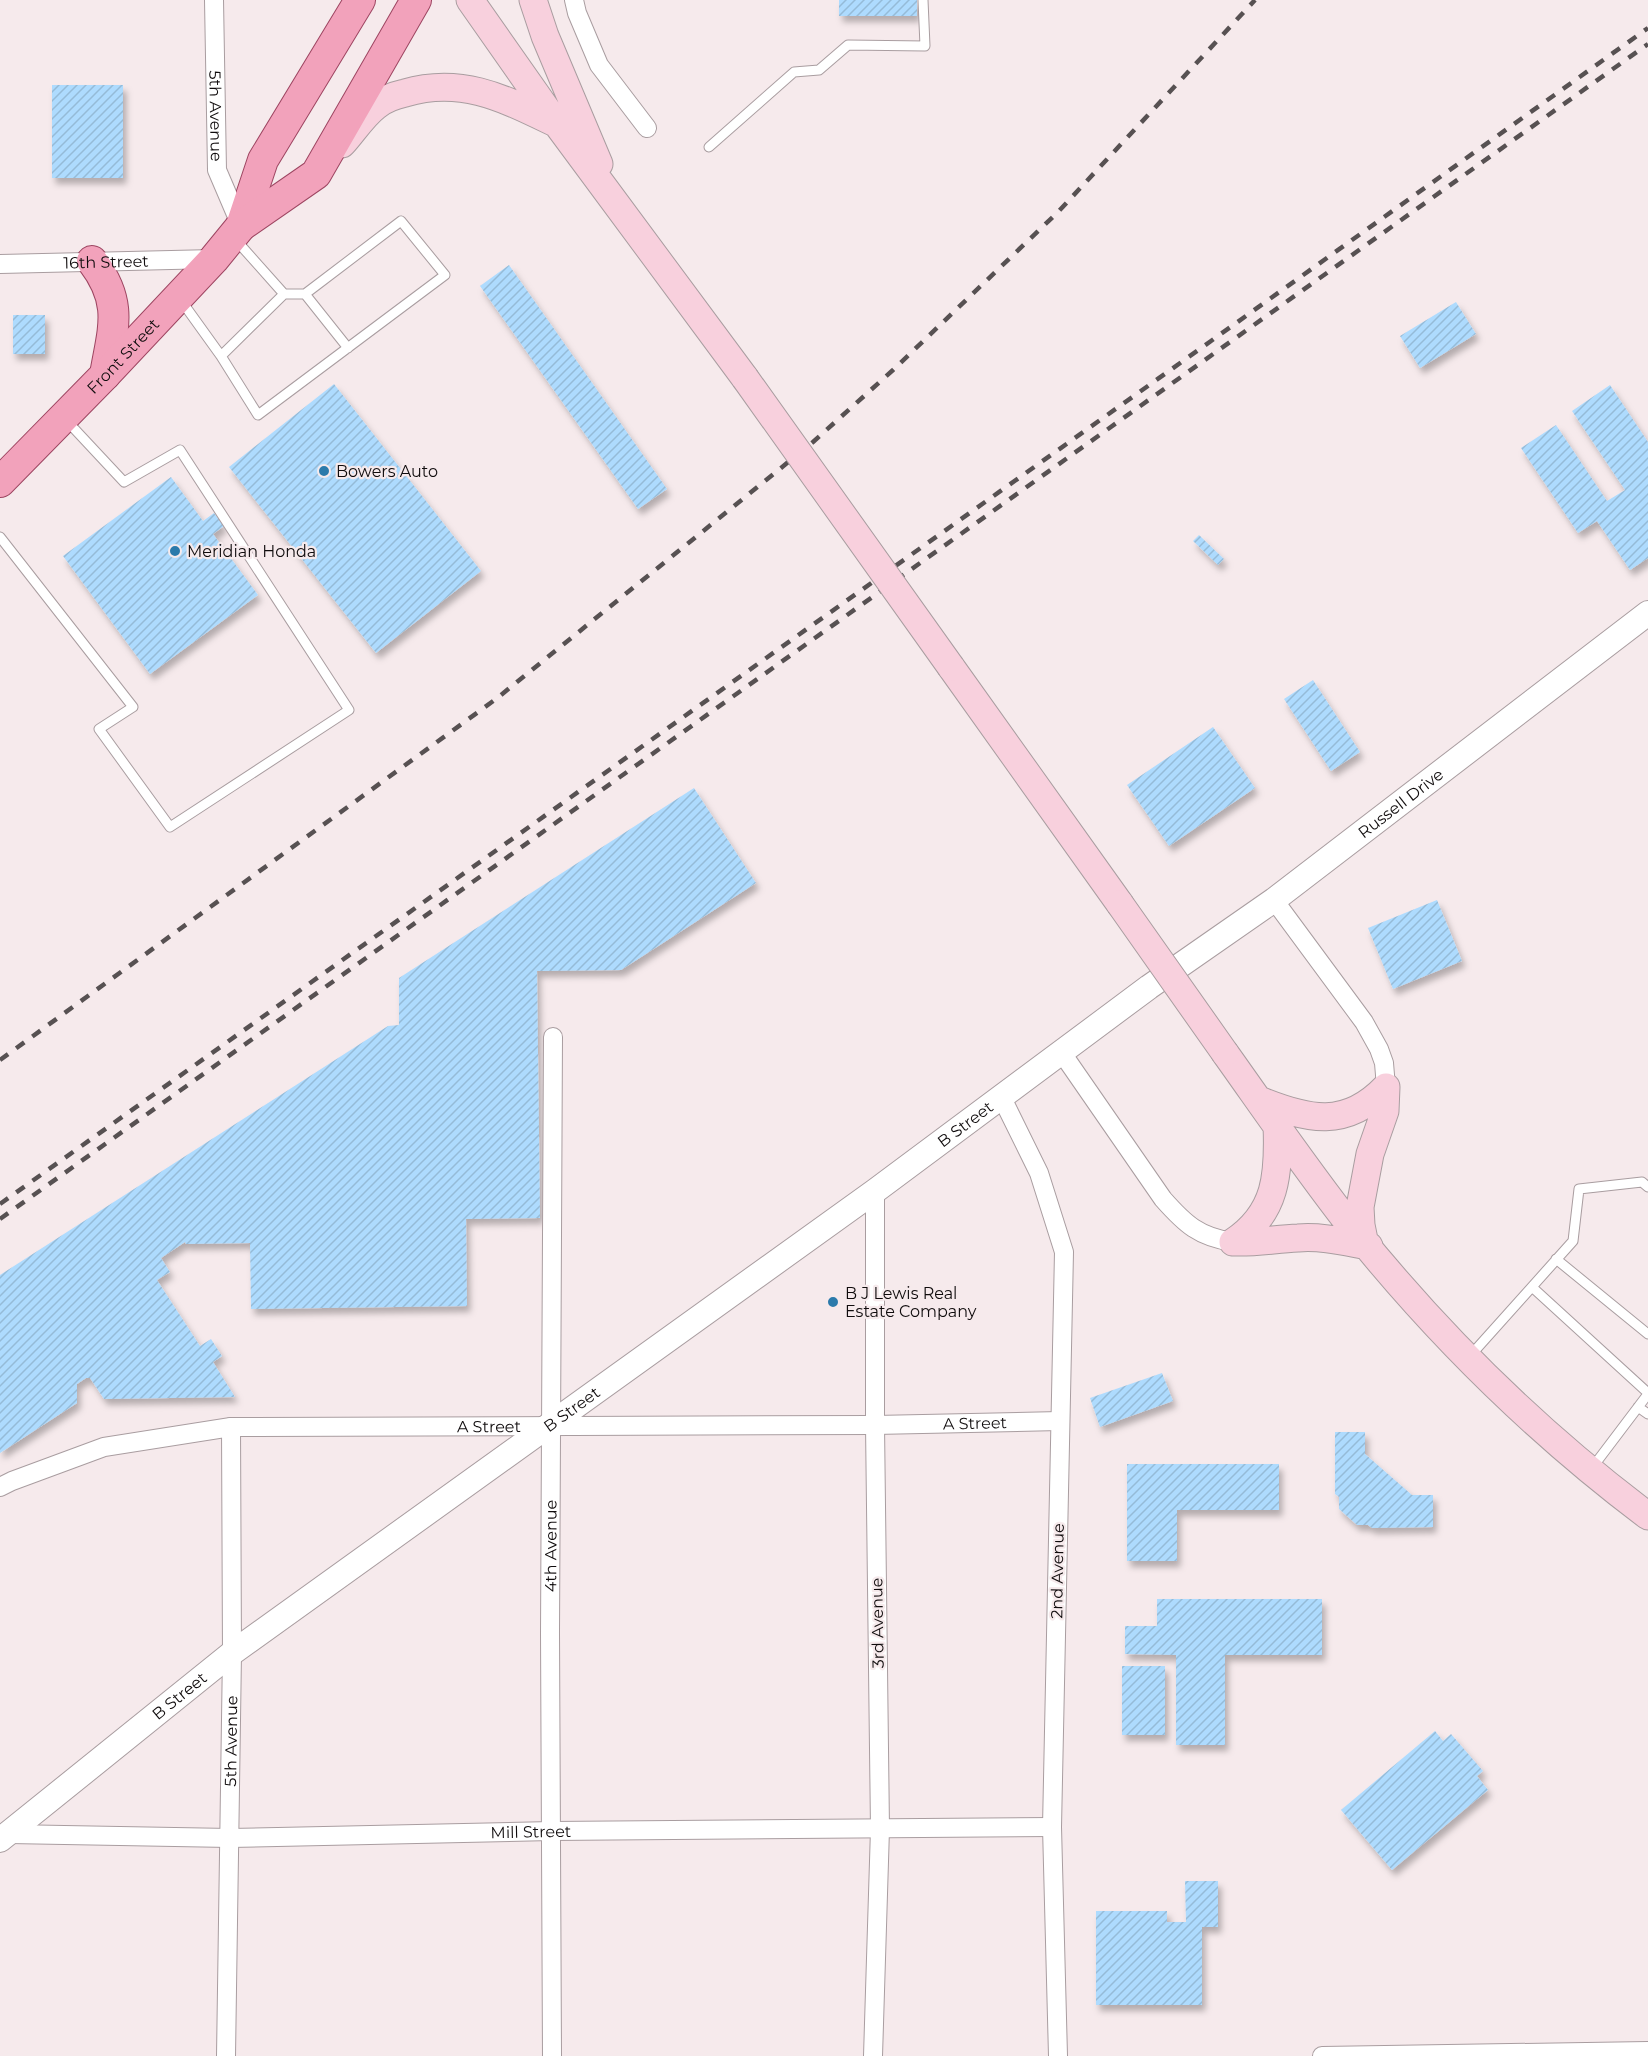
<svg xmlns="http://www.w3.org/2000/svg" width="1648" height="2056" viewBox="0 0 1648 2056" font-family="Montserrat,sans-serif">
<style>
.building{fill:url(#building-hatch);filter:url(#shadow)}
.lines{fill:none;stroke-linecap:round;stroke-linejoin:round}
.service-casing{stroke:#a99da0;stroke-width:11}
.minor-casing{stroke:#a99da0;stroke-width:20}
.tertiary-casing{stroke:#a99da0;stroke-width:26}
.secondary-casing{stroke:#a99da0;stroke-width:29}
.primary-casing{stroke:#9d4561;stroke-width:32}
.service{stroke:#fff;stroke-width:9}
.minor{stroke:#fff;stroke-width:18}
.tertiary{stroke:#fff;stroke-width:24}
.secondary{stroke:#f8d0dd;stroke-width:27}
.primary{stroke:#f2a2bb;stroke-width:30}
.rail{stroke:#575152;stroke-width:4.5;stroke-dasharray:10 10;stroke-linecap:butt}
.secondary-bridge-casing{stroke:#a99da0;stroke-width:29;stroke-linecap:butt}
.secondary-bridge{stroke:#f8d0dd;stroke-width:27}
.poi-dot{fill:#2b7aab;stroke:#f6eaec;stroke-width:2}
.labels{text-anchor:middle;stroke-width:4.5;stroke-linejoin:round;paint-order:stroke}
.street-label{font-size:16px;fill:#100c0d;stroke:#f6eaec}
.poi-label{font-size:16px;fill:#100c0d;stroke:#f6eaec;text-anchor:start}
</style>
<defs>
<pattern id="building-hatch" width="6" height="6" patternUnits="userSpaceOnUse" patternTransform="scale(1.5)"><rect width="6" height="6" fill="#aedbfe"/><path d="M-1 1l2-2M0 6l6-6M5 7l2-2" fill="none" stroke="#95bbd8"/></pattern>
<filter id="shadow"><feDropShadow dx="3.5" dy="6" stdDeviation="3" flood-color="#0004"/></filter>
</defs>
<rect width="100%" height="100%" fill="#f6eaec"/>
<path class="building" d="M 839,0 L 917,0 L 917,16 L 839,16 Z
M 52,85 L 123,85 L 123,178 L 52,178 Z
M 509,265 L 667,489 L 638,509 L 480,286 Z
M 1456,302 L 1476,334 L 1420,368 L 1400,336 Z
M 13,315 L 45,315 L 45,354 L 13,354 Z
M 334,384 L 481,571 L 376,653 L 229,467 Z
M 1610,385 L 1648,442 L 1648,558 L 1630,570 L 1597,521 L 1578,533 L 1521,448 L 1556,425 L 1607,501 L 1625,490 L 1572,411 Z
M 171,477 L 203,521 L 214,513 L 224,526 L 213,534 L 258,595 L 150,674 L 63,556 Z
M 1199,535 L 1224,559 L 1218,565 L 1193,541 Z
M 1313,680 L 1360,752 L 1331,771 L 1284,699 Z
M 1213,727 L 1255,788 L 1169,846 L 1127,785 Z
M 694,788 L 756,883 L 621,970 L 537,971 L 540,1218 L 466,1219 L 467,1306 L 251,1309 L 250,1243 L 186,1244 L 185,1242 L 161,1258 L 170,1272 L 157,1280 L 200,1346 L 211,1339 L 222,1356 L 213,1362 L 235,1397 L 104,1399 L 90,1378 L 86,1378 L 77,1384 L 77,1403 L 0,1453 L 0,1275 L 388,1026 L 399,1025 L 399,978 Z
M 1437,900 L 1462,961 L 1393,989 L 1368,928 Z
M 1162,1373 L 1173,1401 L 1100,1427 L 1090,1398 Z
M 1335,1432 L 1365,1432 L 1365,1454 L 1412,1495 L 1433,1495 L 1433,1527 L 1372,1528 L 1368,1525 L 1357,1525 L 1339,1509 L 1339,1497 L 1335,1494 Z
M 1127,1464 L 1279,1464 L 1279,1510 L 1177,1510 L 1177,1561 L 1127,1561 Z
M 1157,1599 L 1322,1599 L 1322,1655 L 1225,1655 L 1225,1745 L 1176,1745 L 1176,1655 L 1125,1654 L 1125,1626 L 1157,1626 Z
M 1122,1666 L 1165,1666 L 1165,1735 L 1122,1735 Z
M 1435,1731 L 1443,1741 L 1451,1734 L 1483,1771 L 1477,1776 L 1488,1790 L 1392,1870 L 1341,1810 Z
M 1185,1881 L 1218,1881 L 1218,1927 L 1202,1927 L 1202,2005 L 1096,2005 L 1096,1911 L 1167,1911 L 1167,1922 L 1186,1922 Z"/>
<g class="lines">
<defs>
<path id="service" d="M 709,147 L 794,72 L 819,70 L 848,45 L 925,46 L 923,0
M 305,294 L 348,348
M 180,299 L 221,356 L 284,294 L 235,239
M 221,356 L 258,415 L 445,275 L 401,221 L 305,294 L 284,294
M 0,537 L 133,707 L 99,729 L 170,827 L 349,710 L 180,450 L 124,482 L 67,421
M 1556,1259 L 1648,1334
M 1532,1287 L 1648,1393
M 1470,1356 L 1573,1241 L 1579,1189 L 1642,1182 L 1648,1187
M 1638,1407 L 1648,1414
M 1592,1468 L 1648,1394"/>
<g id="minor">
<path id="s1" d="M 214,0 L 217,170 L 241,226"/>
<path d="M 574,0 L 577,13 L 599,65 L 647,128"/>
<path id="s2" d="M 0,264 L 214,259"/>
<path d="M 1274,900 L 1364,1022 L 1379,1049 L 1384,1063 L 1386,1087"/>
<path d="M 1062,1053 L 1163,1199 C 1185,1224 1199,1237 1233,1242"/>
<path d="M 1002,1098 L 1039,1173 L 1064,1252 L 1052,1827 L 1058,2056"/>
<path id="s3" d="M 0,1487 L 12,1481 L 104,1447 L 231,1427 L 875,1425 L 1060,1421"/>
<path id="s4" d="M 9,1834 L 230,1838 L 552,1831 L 1052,1827"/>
<path id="s5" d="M 226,2056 L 232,1653 L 231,1427"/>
<path id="s6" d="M 552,2056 L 550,1633 L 553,1037"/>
<path d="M 873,2056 L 880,1829 L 875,1425 L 875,1191"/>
<path d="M 1322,2056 L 1648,2051"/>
</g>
<g id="tertiary">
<path id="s7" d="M 0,1840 L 232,1653 L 875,1191 L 1149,987 L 1274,900 L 1648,613"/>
</g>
<path id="secondary" d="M 470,0 L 557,124 L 745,378
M 533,0 L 545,36 L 599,164
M 342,144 C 353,132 363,116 376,106 C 384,99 396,95 405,93 C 462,76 505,99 555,123
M 951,667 L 1120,904
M 1225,1053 C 1267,1112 1308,1172 1353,1229 C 1439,1336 1539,1434 1648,1516
M 1259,1100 C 1308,1120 1346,1129 1386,1087
M 1364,1240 L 1361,1225 L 1360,1207 L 1370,1154 L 1385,1111 L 1386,1087
M 1233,1242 C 1257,1243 1275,1239 1298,1238 C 1322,1236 1346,1242 1369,1246
M 1233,1242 C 1277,1213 1279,1174 1277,1125"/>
<g id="primary">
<path d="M 241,226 L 263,160 L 360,0"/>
<path d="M 92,261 C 124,303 113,328 105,375"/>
<path id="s8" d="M 0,482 L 105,375 L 214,259 L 241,226 L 316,174 L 416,0"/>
</g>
</defs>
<use href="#service" class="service-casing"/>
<use href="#minor" class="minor-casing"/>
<use href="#tertiary" class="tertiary-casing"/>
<use href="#secondary" class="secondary-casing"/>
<use href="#primary" class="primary-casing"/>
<use href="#service" class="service"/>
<use href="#minor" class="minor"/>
<use href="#tertiary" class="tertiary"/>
<use href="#secondary" class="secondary"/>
<use href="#primary" class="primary"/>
<path class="rail" d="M 0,1060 L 496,699 L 813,442 L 893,370 L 1058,212 L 1255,0
M 0,1204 L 1211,341 L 1648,28
M 0,1219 L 1648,44"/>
<defs>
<path id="secondary-bridge" d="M 745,378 L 951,667
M 1120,904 L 1225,1053"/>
</defs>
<use href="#secondary-bridge" class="secondary-bridge-casing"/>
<use href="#secondary-bridge" class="secondary-bridge"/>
</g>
<g class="poi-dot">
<circle cx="324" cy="471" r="6"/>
<circle cx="175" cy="551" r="6"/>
<circle cx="833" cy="1302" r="6"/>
</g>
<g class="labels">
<g class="street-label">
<text dy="6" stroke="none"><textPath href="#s1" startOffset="116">5th Avenue</textPath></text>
<text dy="6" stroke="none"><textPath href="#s2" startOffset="106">16th Street</textPath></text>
<text dy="6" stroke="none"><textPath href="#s8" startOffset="176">Front Street</textPath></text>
<text dy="6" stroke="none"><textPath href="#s7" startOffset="1743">Russell Drive</textPath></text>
<text dy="6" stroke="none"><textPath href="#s7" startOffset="1202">B Street</textPath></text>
<text dy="6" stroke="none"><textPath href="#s7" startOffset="716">B Street</textPath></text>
<text dy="6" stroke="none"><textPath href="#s3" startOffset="984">A Street</textPath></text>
<text dy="6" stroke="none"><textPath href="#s3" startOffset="498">A Street</textPath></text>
<text dy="6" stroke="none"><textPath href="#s6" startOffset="510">4th Avenue</textPath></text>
<text transform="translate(1057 1571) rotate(-89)" y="6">2nd Avenue</text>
<text transform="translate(877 1623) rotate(-91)" y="6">3rd Avenue</text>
<text dy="6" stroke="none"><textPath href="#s7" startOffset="230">B Street</textPath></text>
<text dy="6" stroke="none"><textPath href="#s5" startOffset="315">5th Avenue</textPath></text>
<text dy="6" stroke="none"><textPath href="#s4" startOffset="522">Mill Street</textPath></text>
</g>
<g class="poi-label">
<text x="336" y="477">Bowers Auto</text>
<text x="187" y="557">Meridian Honda</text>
<text x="845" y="1299">B J Lewis Real<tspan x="845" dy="18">Estate Company</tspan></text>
</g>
</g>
</svg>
